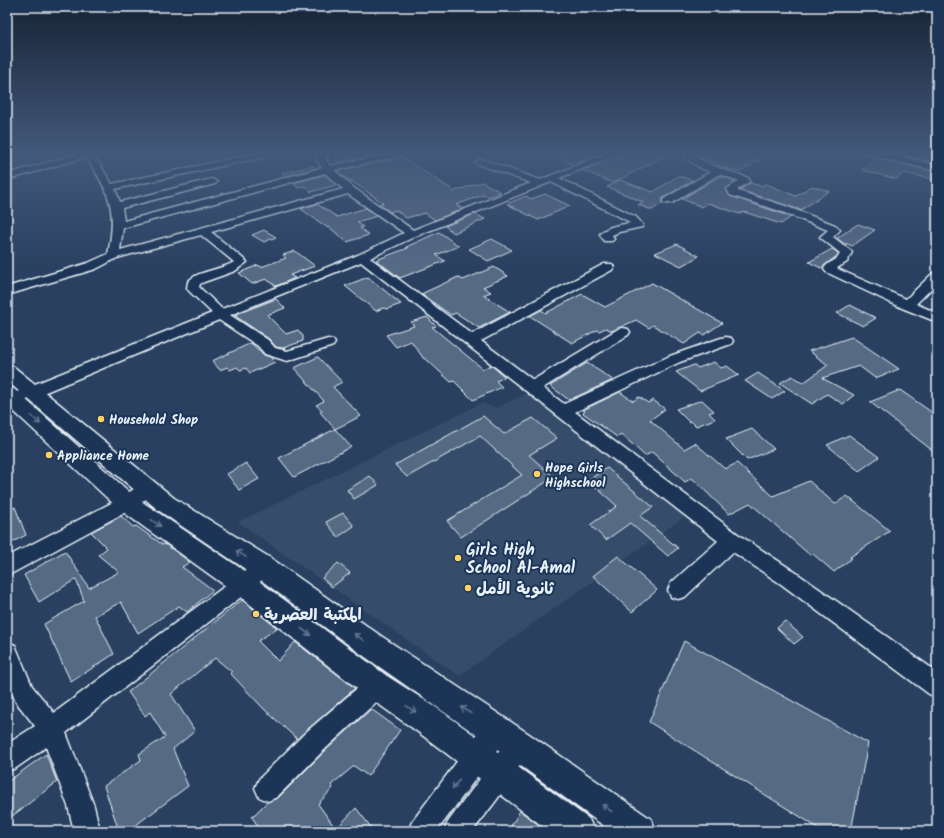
<svg xmlns="http://www.w3.org/2000/svg" width="944" height="838" viewBox="0 0 944 838" font-family="Kalam,'Playpen Sans Arabic',sans-serif">
<style>
.built{fill:#364d6b}
.building{fill:#556a83;stroke:#e8f1f8}
.lines{fill:none;stroke-linecap:round;stroke-linejoin:round}
.minor-casing{stroke:#e8f1f8;stroke-width:3}
.major-casing{stroke:#e8f1f8;stroke-width:3}
.minor{fill:#1d3557;fill-rule:evenodd}
.major{fill:#1d3557;fill-rule:evenodd}
.oneway{stroke:#64778f}
.poi-dot{fill:#ffd166;stroke:#1d3557;stroke-width:1.5}
.labels{text-anchor:middle;stroke-width:4;stroke-linejoin:round;paint-order:stroke}
.poi-label{font-size:13px;font-weight:bold;fill:#e8f1f8;stroke:#1d3557;text-anchor:start}
.near-poi-label{font-size:16px;font-weight:bold;fill:#e8f1f8;stroke:#1d3557;text-anchor:start}
</style>
<rect width="100%" height="100%" fill="#294061"/>
<filter id="ink" filterUnits="userSpaceOnUse"><feTurbulence type="fractalNoise" baseFrequency=".025" numOctaves="2"/><feDisplacementMap in="SourceGraphic" scale="8" xChannelSelector="R" yChannelSelector="G"/><feConvolveMatrix kernelMatrix="1 2 1 2 8 2 1 2 1" color-interpolation-filters="sRGB"/></filter>
<g filter="url(#ink)">
<path class="built" d="M 532,391 L 688,514 L 459,676 L 238,522 L 482,403 L 496,408 Z"/>
<path class="building" d="M 334,152 L 394,152 L 338,163 Z
M 575,152 L 579,152 L 591,158 L 573,165 L 557,156 Z
M 632,152 L 672,152 L 613,183 L 582,170 L 600,164 L 603,166 Z
M 695,152 L 731,152 L 759,160 L 740,172 L 717,165 L 719,164 L 702,158 L 696,155 Z
M 886,152 L 921,152 L 937,156 L 937,163 Z
M 402,157 L 451,189 L 452,192 L 482,182 L 501,192 L 488,197 L 483,195 L 456,205 L 463,209 L 435,220 L 425,213 L 406,218 L 396,210 L 390,212 L 379,204 L 383,203 L 352,181 L 349,181 L 337,171 Z
M 876,158 L 937,172 L 937,180 L 904,173 L 896,179 L 862,170 Z
M 313,166 L 316,168 L 285,176 L 282,173 Z
M 325,175 L 336,185 L 311,192 L 305,186 L 298,188 L 293,183 Z
M 678,176 L 693,180 L 663,198 L 662,203 L 652,210 L 638,205 L 643,202 L 607,187 L 620,180 L 653,192 Z
M 720,176 L 736,181 L 726,189 L 730,196 L 791,217 L 781,224 L 744,212 L 740,214 L 708,203 L 702,207 L 682,199 Z
M 750,183 L 761,186 L 766,184 L 796,196 L 812,186 L 829,191 L 801,210 L 740,190 Z
M 545,194 L 570,206 L 538,220 L 507,204 L 526,196 L 531,199 Z
M 317,204 L 337,217 L 366,208 L 377,216 L 357,222 L 363,227 L 360,228 L 369,235 L 347,242 L 329,227 L 328,228 L 301,209 Z
M 475,214 L 485,219 L 454,233 L 445,226 Z
M 858,224 L 875,230 L 852,246 L 846,243 L 846,245 L 837,238 Z
M 264,230 L 276,237 L 264,242 L 252,235 Z
M 439,232 L 459,246 L 436,255 L 445,261 L 400,278 L 376,260 L 408,248 L 406,247 Z
M 492,239 L 512,250 L 488,261 L 469,249 Z
M 677,244 L 699,256 L 681,266 L 655,253 Z
M 832,249 L 838,253 L 838,255 L 821,268 L 809,262 Z
M 295,251 L 315,266 L 290,275 L 295,278 L 276,286 L 266,279 L 252,284 L 239,273 L 258,265 L 261,267 L 286,258 L 283,255 Z
M 494,267 L 508,276 L 483,287 L 491,292 L 483,295 L 510,312 L 479,328 L 456,313 L 451,315 L 421,294 L 458,277 L 463,280 Z
M 368,277 L 401,304 L 387,309 L 383,308 L 376,311 L 345,286 Z
M 652,283 L 722,323 L 704,335 L 700,333 L 684,344 L 653,325 L 649,328 L 636,320 L 612,331 L 606,328 L 599,331 L 597,330 L 572,343 L 530,316 L 541,310 L 546,313 L 582,294 L 605,307 Z
M 276,299 L 285,308 L 267,315 L 286,334 L 298,330 L 303,336 L 303,341 L 283,348 L 276,347 L 269,339 L 234,315 Z
M 850,305 L 876,318 L 863,326 L 837,313 Z
M 427,317 L 436,326 L 432,327 L 483,369 L 491,365 L 505,377 L 496,381 L 502,387 L 473,400 L 454,381 L 451,382 L 426,359 L 424,359 L 411,341 L 396,347 L 386,335 L 414,326 L 411,322 Z
M 852,337 L 899,369 L 875,378 L 859,366 L 822,378 L 854,395 L 843,404 L 827,394 L 812,404 L 780,383 L 792,376 L 803,383 L 828,365 L 809,351 Z
M 251,343 L 264,355 L 270,357 L 275,362 L 250,373 L 246,368 L 240,370 L 237,367 L 230,370 L 227,367 L 220,370 L 212,361 Z
M 318,357 L 342,382 L 333,387 L 361,416 L 335,429 L 320,412 L 323,411 L 316,405 L 324,401 L 294,368 Z
M 714,362 L 721,368 L 727,366 L 739,375 L 700,391 L 676,372 L 694,365 L 698,368 Z
M 587,363 L 613,380 L 569,400 L 550,386 Z
M 758,373 L 785,391 L 772,399 L 745,381 Z
M 900,390 L 937,416 L 937,454 L 870,402 Z
M 620,392 L 633,401 L 639,397 L 648,403 L 653,400 L 665,409 L 650,420 L 684,449 L 695,443 L 725,469 L 737,463 L 773,496 L 809,481 L 835,504 L 847,496 L 890,531 L 850,557 L 852,558 L 834,572 L 813,554 L 811,556 L 750,503 L 729,514 L 692,478 L 685,482 L 652,452 L 645,456 L 621,434 L 617,437 L 583,413 L 585,411 L 583,410 Z
M 702,400 L 714,411 L 709,413 L 715,419 L 696,426 L 691,421 L 689,422 L 676,409 Z
M 483,416 L 504,434 L 533,418 L 557,438 L 529,455 L 554,477 L 461,537 L 447,521 L 522,475 L 480,436 L 407,477 L 395,465 Z
M 335,429 L 351,447 L 294,477 L 279,458 Z
M 752,429 L 774,449 L 747,460 L 726,439 Z
M 849,435 L 879,457 L 859,471 L 827,445 Z
M 246,463 L 259,479 L 239,490 L 227,474 Z
M 607,468 L 653,507 L 640,516 L 678,548 L 668,556 L 630,523 L 606,540 L 590,525 L 617,506 L 588,480 Z
M 370,476 L 378,485 L 354,499 L 347,490 Z
M 15,507 L 26,535 L 7,545 L 7,511 Z
M 343,513 L 354,526 L 338,537 L 326,522 Z
M 121,516 L 133,527 L 136,526 L 163,545 L 165,544 L 190,562 L 182,567 L 213,590 L 187,612 L 179,606 L 138,633 L 121,602 L 95,616 L 114,654 L 71,682 L 44,624 L 84,601 L 76,579 L 39,602 L 24,575 L 65,551 L 89,588 L 119,572 L 98,555 L 107,548 L 91,532 Z
M 618,556 L 657,590 L 632,612 L 593,576 Z
M 338,563 L 350,573 L 332,587 L 322,578 Z
M 242,600 L 277,628 L 258,641 L 278,661 L 295,642 L 355,688 L 297,739 L 264,709 L 230,673 L 232,672 L 215,658 L 171,694 L 195,731 L 173,749 L 188,786 L 128,831 L 119,831 L 104,786 L 141,760 L 139,754 L 165,737 L 150,712 L 145,716 L 128,692 Z
M 785,621 L 803,637 L 794,644 L 777,628 Z
M 684,641 L 868,743 L 851,831 L 823,831 L 649,722 Z
M 371,709 L 400,730 L 368,776 L 354,766 L 331,785 L 333,788 L 318,804 L 336,829 L 356,808 L 374,831 L 261,831 L 252,817 L 267,802 L 278,798 L 324,752 Z
M 46,754 L 57,782 L 7,820 L 7,782 Z
M 520,811 L 547,831 L 517,831 L 511,826 Z"/>
<g class="lines">
<defs>
<path id="minor" d="M 84,152 L 98,152 L 94,155 L 112,184 L 262,152 L 277,152 L 273,155 L 115,189 L 120,202 L 212,179 L 217,182 L 215,184 L 122,208 L 124,221 L 322,168 L 317,161 L 317,152 L 325,152 L 327,161 L 330,166 L 400,152 L 403,154 L 401,156 L 334,170 L 354,188 L 413,230 L 531,183 L 478,164 L 476,162 L 478,160 L 484,160 L 540,180 L 610,152 L 621,152 L 620,154 L 559,178 L 636,217 L 643,225 L 642,227 L 619,232 L 612,235 L 614,239 L 612,241 L 604,241 L 600,234 C 607,226 620,225 630,223 L 628,221 L 551,182 L 416,236 L 370,258 L 472,334 L 604,264 L 612,264 L 614,267 L 612,270 L 481,341 L 533,380 L 618,329 L 623,328 L 628,329 L 630,332 L 628,335 L 543,388 L 564,404 L 670,356 L 721,338 L 726,337 L 731,338 L 733,341 L 731,344 L 680,362 L 575,412 L 739,535 L 795,572 L 937,672 L 937,698 L 929,694 L 781,584 L 733,552 L 685,597 L 678,599 L 671,597 L 668,590 L 671,583 L 718,541 L 361,262 L 230,315 L 268,340 L 275,348 L 287,351 L 328,339 L 333,340 L 335,343 L 333,346 L 287,361 L 265,354 L 258,346 L 219,320 L 7,408 L 7,397 L 25,388 L 212,313 L 189,291 L 187,288 L 188,282 C 196,271 221,270 234,262 L 201,235 L 117,258 L 96,269 L 7,295 L 7,287 L 88,263 L 108,254 C 117,210 111,194 86,157 L 7,180 L 7,174 ZM 325,173 L 343,189 L 120,250 L 123,228 ZM 348,194 L 404,233 L 358,255 L 222,309 L 199,287 L 200,284 L 204,282 L 235,271 L 247,262 L 211,232 Z
M 686,152 L 694,152 L 695,156 L 713,166 L 748,178 L 750,181 L 737,190 L 738,191 L 785,206 L 835,225 L 840,230 L 833,237 L 852,252 L 847,262 L 837,268 L 840,270 L 906,299 L 933,273 L 937,272 L 937,283 L 916,304 L 937,313 L 937,322 L 902,308 L 826,272 L 824,269 C 827,261 838,262 840,253 L 820,237 L 828,230 L 777,210 L 730,195 L 727,189 L 739,181 L 719,174 L 672,203 L 664,203 L 663,201 L 664,199 L 710,172 L 699,167 L 687,159 Z
M 864,152 L 878,152 L 937,165 L 937,171 L 865,154 Z
M 147,482 L 153,484 L 156,489 L 153,494 L 133,508 L 7,576 L 7,557 L 121,498 L 141,484 Z
M 263,558 L 270,561 L 273,567 L 270,573 L 250,590 L 66,733 L 94,806 L 100,831 L 74,831 L 68,806 L 46,747 L 16,768 L 7,771 L 7,744 L 35,726 L 16,702 L 7,681 L 7,642 L 15,645 L 32,686 L 54,713 L 236,578 L 256,561 Z
M 377,674 L 385,678 L 389,686 L 385,694 L 323,751 L 277,797 L 268,801 L 259,797 L 255,788 L 259,779 L 305,733 L 369,678 Z
M 496,718 L 505,721 L 508,730 L 505,739 L 437,831 L 408,831 L 412,822 L 487,721 Z
M 518,733 L 527,736 L 530,745 C 517,776 493,804 473,831 L 444,831 L 448,822 L 491,764 L 509,736 Z"/>
<path id="major" d="M 7,365 L 14,367 L 174,498 L 272,559 L 381,636 L 529,734 L 651,819 L 656,831 L 611,831 L 507,756 L 361,654 L 254,575 L 158,510 L 7,381 Z
M 7,387 L 14,389 L 135,497 L 252,576 L 387,676 L 440,710 L 589,819 L 594,831 L 549,831 L 418,732 L 367,696 L 234,592 L 119,509 L 7,405 Z"/>
</defs>
<use href="#minor" class="minor-casing"/>
<use href="#major" class="major-casing"/>
<use href="#minor" class="minor"/>
<use href="#major" class="major"/>
</g>
<defs><path id="oneway-shaft" d="M-6 0H5M1.5-3L5.5 0L1.5 3" fill="none" stroke-width="1.6" stroke-linecap="round" stroke-linejoin="round"/></defs>
<g class="oneway">
<use href="#oneway-shaft" transform="translate(36 420) rotate(42)"/>
<use href="#oneway-shaft" transform="translate(156 523) rotate(35)"/>
<use href="#oneway-shaft" transform="translate(241 554) rotate(-148)"/>
<use href="#oneway-shaft" transform="translate(306 632) rotate(37)"/>
<use href="#oneway-shaft" transform="translate(359 637) rotate(-144)"/>
<use href="#oneway-shaft" transform="translate(411 709) rotate(34)"/>
<use href="#oneway-shaft" transform="translate(466 710) rotate(-146)"/>
<use href="#oneway-shaft" transform="translate(456 784) rotate(127)"/>
<use href="#oneway-shaft" transform="translate(607 808) rotate(-144)"/>
</g>
</g>
<linearGradient id="sky" x2="0" y2="1"><stop stop-color="#172335"/><stop offset="0.57" stop-color="#43597b"/><stop offset="1" stop-color="#43597b" stop-opacity="0"/></linearGradient>
<rect width="944" height="269" fill="url(#sky)"/>
<g class="poi-dot">
<circle cx="101" cy="419" r="4"/>
<circle cx="49" cy="455" r="4"/>
<circle cx="537" cy="474" r="4"/>
<circle cx="458" cy="558" r="4"/>
<circle cx="468" cy="588" r="4"/>
<circle cx="256" cy="614" r="4"/>
</g>
<g class="labels">
<g class="poi-label">
<text x="109" y="424">Household Shop</text>
<text x="57" y="460">Appliance Home</text>
<text x="545" y="472">Hope Girls<tspan x="545" dy="15">Highschool</tspan></text>
</g>
<g class="near-poi-label">
<text x="466" y="555">Girls High<tspan x="466" dy="18">School Al-Amal</tspan></text>
<text x="476" y="594">ثانوية الأمل</text>
<text x="264" y="620">المكتبة العصرية</text>
</g>
</g>
<rect width="944" height="838" fill="none" stroke="#1d3557" stroke-width="24"/>
<rect x="12" y="12" width="920" height="814" fill="none" stroke="#e8f1f8" stroke-width="1.5" filter="url(#ink)"/>
</svg>
